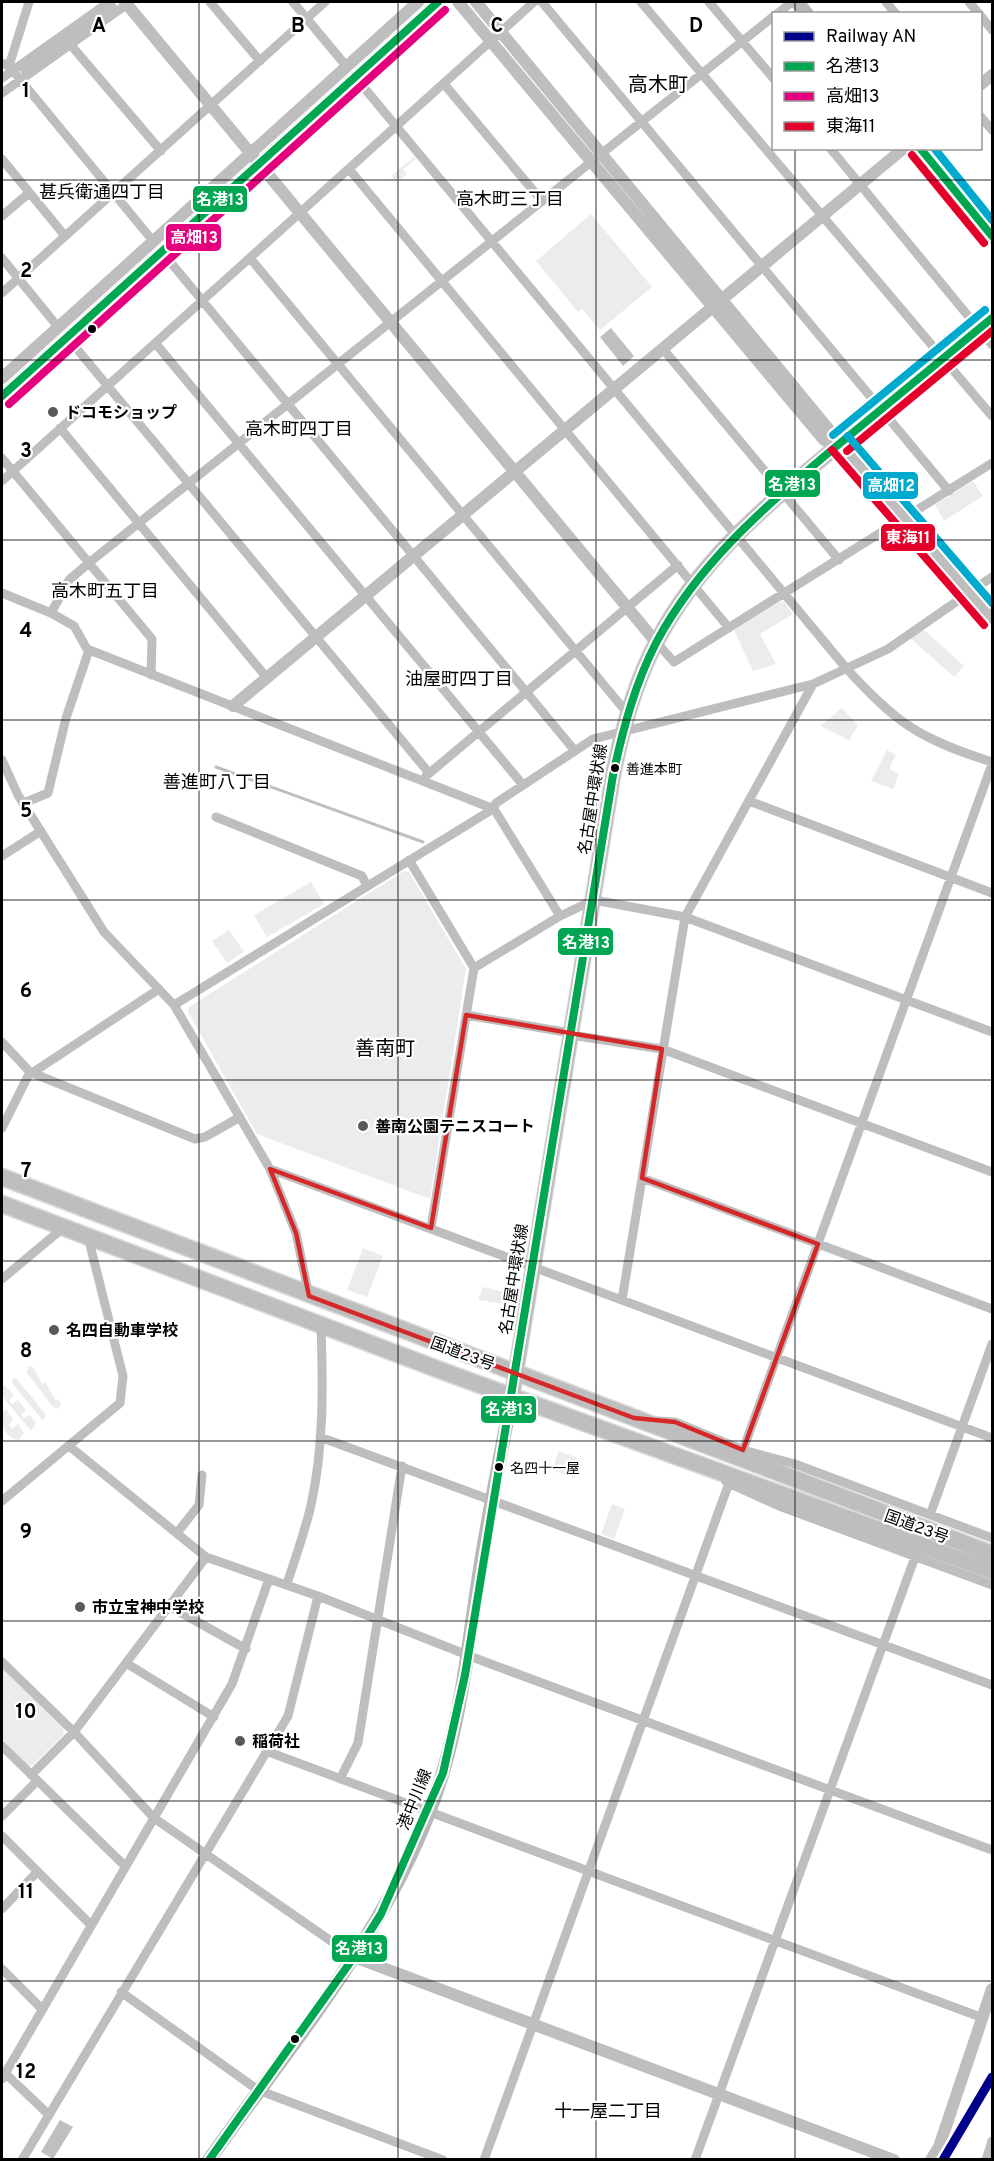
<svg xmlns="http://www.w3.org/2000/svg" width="994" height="2161" viewBox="0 0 994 2161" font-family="Overpass,'Noto Sans JP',sans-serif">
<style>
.green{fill:#ececec}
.water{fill:#bfbfbf}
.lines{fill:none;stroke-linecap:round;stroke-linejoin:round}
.stream{stroke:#bfbfbf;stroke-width:3}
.primary-casing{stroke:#dbdbdb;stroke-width:17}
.trunk-casing{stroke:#dbdbdb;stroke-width:19}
.minor{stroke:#bebebe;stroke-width:9}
.tertiary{stroke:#bebebe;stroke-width:12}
.secondary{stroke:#b8b8b8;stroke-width:14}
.primary{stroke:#bebebe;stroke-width:15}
.trunk{stroke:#bebebe;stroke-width:16}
.bus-1-casing{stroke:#fff;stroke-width:12}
.bus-2-casing{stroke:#fff;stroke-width:12}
.bus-3-casing{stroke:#fff;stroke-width:12}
.bus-4-casing{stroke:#fff;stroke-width:12}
.bus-1{stroke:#00a651;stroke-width:8}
.bus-2{stroke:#e5007d;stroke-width:8}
.bus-3{stroke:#e4002b;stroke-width:8}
.bus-4{stroke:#00a9ce;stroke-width:8}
.rail-1-casing{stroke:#fff;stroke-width:14}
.rail-1{stroke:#00008b;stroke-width:9}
.marked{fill:none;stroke:#d62828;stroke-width:4.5;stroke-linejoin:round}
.grid{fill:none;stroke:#000;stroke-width:1.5;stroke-opacity:0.55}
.bus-dot{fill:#000;stroke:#fff;stroke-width:2}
.poi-dot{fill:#595959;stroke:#fff;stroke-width:2}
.labels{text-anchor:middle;stroke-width:4.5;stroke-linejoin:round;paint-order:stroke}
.bus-label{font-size:14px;fill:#000;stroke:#fff;text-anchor:start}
.poi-label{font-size:16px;font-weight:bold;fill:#000;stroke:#fff;text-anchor:start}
.street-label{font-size:16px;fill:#000;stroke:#fff}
.neighbourhood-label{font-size:18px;fill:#000;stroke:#fff}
.quarter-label{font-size:20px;fill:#000;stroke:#fff}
.grid-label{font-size:20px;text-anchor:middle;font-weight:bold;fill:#000;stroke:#fff;stroke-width:4.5;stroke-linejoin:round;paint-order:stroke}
.line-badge{stroke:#fff;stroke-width:2}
.badge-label{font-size:16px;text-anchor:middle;font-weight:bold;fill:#fff}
</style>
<rect width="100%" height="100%" fill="#fff"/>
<path class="green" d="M 414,157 L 416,159 L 403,169 L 407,174 L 397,182 L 391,176 Z
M 591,214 L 652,287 L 600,330 L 582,309 L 578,312 L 536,261 Z
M 973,481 L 983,496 L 944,521 L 935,505 Z
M 779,602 L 784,602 L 793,614 L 760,634 L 776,664 L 753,671 L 734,630 Z
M 923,629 L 964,666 L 954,677 L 910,638 Z
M 842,708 L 858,725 L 849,740 L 820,726 Z
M 887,750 L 896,755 L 890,766 L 891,770 L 899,774 L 893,789 L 871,781 Z
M 404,871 L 409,872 L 466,969 L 430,1199 L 257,1134 L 188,1012 L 189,1007 Z
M 311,882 L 324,904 L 267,937 L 254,915 Z
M 229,930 L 244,952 L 227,963 L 212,941 Z
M 363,1248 L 383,1256 L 367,1297 L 347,1290 Z
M 483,1287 L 513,1294 L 511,1305 L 478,1300 Z
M 28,1366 L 33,1367 L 42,1384 L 45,1382 L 56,1401 L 58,1399 L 61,1403 L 59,1409 L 53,1407 L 27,1373 Z
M 13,1378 L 17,1379 L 46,1415 L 43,1421 L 12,1383 Z
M 4,1385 L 14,1395 L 9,1400 L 12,1404 L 18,1400 L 26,1410 L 21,1415 L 24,1418 L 30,1415 L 36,1423 L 31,1431 L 2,1396 L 2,1387 Z
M 6,1409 L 13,1419 L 9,1425 L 12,1429 L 18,1424 L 24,1433 L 19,1440 C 5,1438 1,1425 2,1413 Z
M 559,1451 L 577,1458 L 570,1477 L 552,1470 Z
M 612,1504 L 625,1509 L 614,1539 L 601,1534 Z
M 2,1668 L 63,1728 L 64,1734 L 33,1765 L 28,1766 L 2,1739 Z"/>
<path class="water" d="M 114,2 L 117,6 L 22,74 L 19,70 Z
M 611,328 L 634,356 L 623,366 L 600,337 Z
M 60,2120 L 73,2127 L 53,2159 L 41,2152 Z"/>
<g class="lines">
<path class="stream" d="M 216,767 L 423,842"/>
<defs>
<path id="primary" d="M 512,1396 L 613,775 C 622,730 635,682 657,641 C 697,565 759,511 824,457 C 879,410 936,365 992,318"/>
<path id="trunk" d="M 2,1177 L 992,1554
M 2,1204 L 445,1372 L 992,1571"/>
</defs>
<use href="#primary" class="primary-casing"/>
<use href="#trunk" class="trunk-casing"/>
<path class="minor" d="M 210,2 L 260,61
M 293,2 L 347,67
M 542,2 L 949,491
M 641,2 L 992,416
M 709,2 L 774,79
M 886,2 L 896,14
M 969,2 L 979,14
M 777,14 L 792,2
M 980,15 L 992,30
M 70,44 L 161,151
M 2,63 L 9,66 L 153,241
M 9,66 L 29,2
M 2,78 L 109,2
M 356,78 L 846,668 C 897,724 920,739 992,762
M 444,84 L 542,201
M 2,93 L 130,2
M 980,116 L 992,130
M 830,148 L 992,345
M 2,159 L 65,236
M 349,169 L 729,628
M 2,216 L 29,193
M 162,252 L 575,751
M 2,258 L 58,327
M 250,258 L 628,714
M 2,293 L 325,2
M 67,337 L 429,773
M 156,344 L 523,785
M 663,349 L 839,560
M 60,428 L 267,678
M 2,458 L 152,639 L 151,675
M 2,481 L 534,2
M 2,593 L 51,613 L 74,626 L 87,649 L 494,809 L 560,916
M 51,613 L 69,580 L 90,562 L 774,16
M 656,642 L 674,662 L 992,463
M 2,760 L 18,795 L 104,932 L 174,1005 L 270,1169 L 296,1233 L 309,1296
M 426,776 L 678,565
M 749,801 L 992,893
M 24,803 L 48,793 L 66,718 L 89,650
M 216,817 L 362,876 L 367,886
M 2,856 L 41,831
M 409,860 L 474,968 L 431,1228
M 474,968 L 560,916 L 594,900 L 685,917 L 992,1032
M 174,1005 L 493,809 L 496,803 L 593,739 L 813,684 L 888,649 L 992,577
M 466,1015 L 571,1033
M 571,1035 L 662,1049 L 992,1172
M 2,1042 L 30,1072 L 195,1139 L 205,1137 L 240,1117
M 32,1073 L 159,989
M 2,1128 L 30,1072
M 270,1169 L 992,1438
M 642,1178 L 992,1309
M 2,1279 L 63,1228
M 622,1300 L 685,917 L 813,684
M 658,1421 L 675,1422 L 743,1450 L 795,1464 L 992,1538
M 320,1437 L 992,1685
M 69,1446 L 206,1557 L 318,1596 L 480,1660 L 992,1850
M 743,1450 L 992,764
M 726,1482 L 779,1506 L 992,1585
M 2,1501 L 120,1403 L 123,1376 L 88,1237
M 930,1515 L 992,1344
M 177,1533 L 199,1505 L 202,1475
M 287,1584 C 295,1558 305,1532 311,1505 C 324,1447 323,1385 321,1326
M 169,1606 L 246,1649
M 2,1662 L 74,1732 L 154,1818 L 354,1957
M 126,1663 L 214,1717
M 2,1746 L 125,1866
M 266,1751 L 983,2018
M 31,1775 L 74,1732 L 206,1557
M 340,1779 L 358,1743 L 402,1466
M 2,1816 L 37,1781
M 2,1836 L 91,1925
M 2,1909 L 37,1872
M 2,1969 L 42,2009
M 121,1992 L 258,2090 L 443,2160
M 5,2073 L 48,2114
M 2,2079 L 232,1684 L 269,1579
M 22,2160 L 288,1716 L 318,1596
M 484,2160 L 729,1483
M 695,2160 L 915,1557
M 986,2160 L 992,2141"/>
<path class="tertiary" d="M 125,2 L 656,642
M 458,2 L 824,440 L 840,443
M 476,2 L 840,443 L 992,618
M 980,85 L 992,75
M 2,378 L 418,2
M 2,396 L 438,2
M 233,706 L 904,148
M 354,1957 L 894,2160
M 931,2160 L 939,2147 L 992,1989"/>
<path class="secondary" d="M 797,2 L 807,14
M 920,148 L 992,236
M 209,2160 C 296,2037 399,1918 443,1772 C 462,1708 469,1641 479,1575 C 488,1516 500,1456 512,1396"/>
<use href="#primary" class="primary"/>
<use href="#trunk" class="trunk"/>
<defs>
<path id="bus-1" d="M 920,148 L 992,236
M 2,396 L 438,2
M 209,2160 L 354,1957 L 381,1914 L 443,1773 L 465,1675 L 613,775 C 623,729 635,683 657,641 C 698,565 762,509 827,454 C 882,408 937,364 992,318"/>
<path id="bus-2" d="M 9,404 L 445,10"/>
<path id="bus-3" d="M 912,155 L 984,243
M 832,450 L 984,625
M 847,451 L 992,331"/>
<path id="bus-4" d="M 934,148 L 992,220
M 833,435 L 985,310
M 848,436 L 992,603"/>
</defs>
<use href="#bus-1" class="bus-1-casing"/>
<use href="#bus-2" class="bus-2-casing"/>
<use href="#bus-3" class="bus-3-casing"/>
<use href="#bus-4" class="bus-4-casing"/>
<use href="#bus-1" class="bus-1"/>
<use href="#bus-2" class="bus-2"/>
<use href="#bus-3" class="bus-3"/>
<use href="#bus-4" class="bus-4"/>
<defs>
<path id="rail-1" d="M 943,2160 L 992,2077"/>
</defs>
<use href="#rail-1" class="rail-1-casing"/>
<use href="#rail-1" class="rail-1"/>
</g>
<path class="marked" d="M 466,1015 L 662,1049 L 642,1178 L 818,1244 L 743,1450 L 675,1422 L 634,1418 L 309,1296 L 296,1233 L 270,1169 L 431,1228 Z"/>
<path class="grid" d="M 199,2 L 199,2160M 398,2 L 398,2160M 596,2 L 596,2160M 795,2 L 795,14M 795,148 L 795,2160M 2,180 L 992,180M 2,360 L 992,360M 2,540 L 992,540M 2,720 L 992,720M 2,900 L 992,900M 2,1080 L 992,1080M 2,1261 L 992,1261M 2,1441 L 992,1441M 2,1621 L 992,1621M 2,1801 L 992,1801M 2,1981 L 992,1981"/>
<g class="bus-dot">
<circle cx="92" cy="329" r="5"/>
<circle cx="615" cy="768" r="5"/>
<circle cx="499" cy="1467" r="5"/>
<circle cx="295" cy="2039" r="5"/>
</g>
<g class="poi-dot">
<circle cx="53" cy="412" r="6"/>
<circle cx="363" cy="1126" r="6"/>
<circle cx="54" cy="1330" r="6"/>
<circle cx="80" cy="1607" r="6"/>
<circle cx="240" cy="1741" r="6"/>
</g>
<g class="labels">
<g class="bus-label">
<text x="626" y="774">善進本町</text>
<text x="510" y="1473">名四十一屋</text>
</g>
<g class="poi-label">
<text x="65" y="418">ドコモショップ</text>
<text x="375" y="1132">善南公園テニスコート</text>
<text x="66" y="1336">名四自動車学校</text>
<text x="92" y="1613">市立宝神中学校</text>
<text x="252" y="1747">稲荷社</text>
</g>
<g class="street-label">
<text transform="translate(592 799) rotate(-81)" y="6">名古屋中環状線</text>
<text transform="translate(513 1279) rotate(-81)" y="6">名古屋中環状線</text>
<text transform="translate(463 1353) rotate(20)" y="6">国道23号</text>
<text transform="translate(917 1526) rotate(20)" y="6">国道23号</text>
<text transform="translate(414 1799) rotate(-68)" y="6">港中川線</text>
</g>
<g class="neighbourhood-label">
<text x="102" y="198">甚兵衛通四丁目</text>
<text x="510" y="205">高木町三丁目</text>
<text x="299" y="435">高木町四丁目</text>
<text x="105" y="597">高木町五丁目</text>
<text x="459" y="685">油屋町四丁目</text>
<text x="217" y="788">善進町八丁目</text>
<text x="608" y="2117">十一屋二丁目</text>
</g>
<g class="quarter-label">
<text x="658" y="91">高木町</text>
<text x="385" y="1055">善南町</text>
</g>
</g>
<g class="grid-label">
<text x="99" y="32">A</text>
<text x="298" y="32">B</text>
<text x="497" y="32">C</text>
<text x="696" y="32">D</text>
<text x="26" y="97">1</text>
<text x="26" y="277">2</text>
<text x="26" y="457">3</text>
<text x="26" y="637">4</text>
<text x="26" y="817">5</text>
<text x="26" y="997">6</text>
<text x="26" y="1177">7</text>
<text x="26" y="1357">8</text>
<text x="26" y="1538">9</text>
<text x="26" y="1718">10</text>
<text x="26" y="1898">11</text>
<text x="26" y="2078">12</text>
</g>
<g class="line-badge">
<rect x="192" y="185" width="56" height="28" rx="6" fill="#00a651"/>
<rect x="165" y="223" width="57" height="29" rx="6" fill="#e5007d"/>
<rect x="764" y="469" width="57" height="29" rx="6" fill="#00a651"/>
<rect x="862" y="471" width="57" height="29" rx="6" fill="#00a9ce"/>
<rect x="880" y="523" width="56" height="29" rx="6" fill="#e4002b"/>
<rect x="557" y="927" width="57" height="29" rx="6" fill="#00a651"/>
<rect x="480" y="1395" width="57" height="29" rx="6" fill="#00a651"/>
<rect x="331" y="1934" width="57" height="29" rx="6" fill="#00a651"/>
</g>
<g class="badge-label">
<text x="220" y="205">名港13</text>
<text x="194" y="243">高畑13</text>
<text x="792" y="490">名港13</text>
<text x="891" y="491">高畑12</text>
<text x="908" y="543">東海11</text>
<text x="586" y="948">名港13</text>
<text x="509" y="1415">名港13</text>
<text x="359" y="1954">名港13</text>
</g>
<rect width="994" height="2161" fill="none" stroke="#000000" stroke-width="6"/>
<rect x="772" y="12" width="210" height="138" fill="#ffffff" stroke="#999999" stroke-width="1.5"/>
<rect x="784" y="32" width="30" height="9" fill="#00008b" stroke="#999999" stroke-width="1.5"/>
<text x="826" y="42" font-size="18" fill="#000000">Railway AN</text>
<rect x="784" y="62" width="30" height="9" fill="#00a651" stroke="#999999" stroke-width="1.5"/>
<text x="826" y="72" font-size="18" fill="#000000">名港13</text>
<rect x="784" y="92" width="30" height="9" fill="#e5007d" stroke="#999999" stroke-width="1.5"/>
<text x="826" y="102" font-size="18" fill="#000000">高畑13</text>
<rect x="784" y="122" width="30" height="9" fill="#e4002b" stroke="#999999" stroke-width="1.5"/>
<text x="826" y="132" font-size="18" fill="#000000">東海11</text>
</svg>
